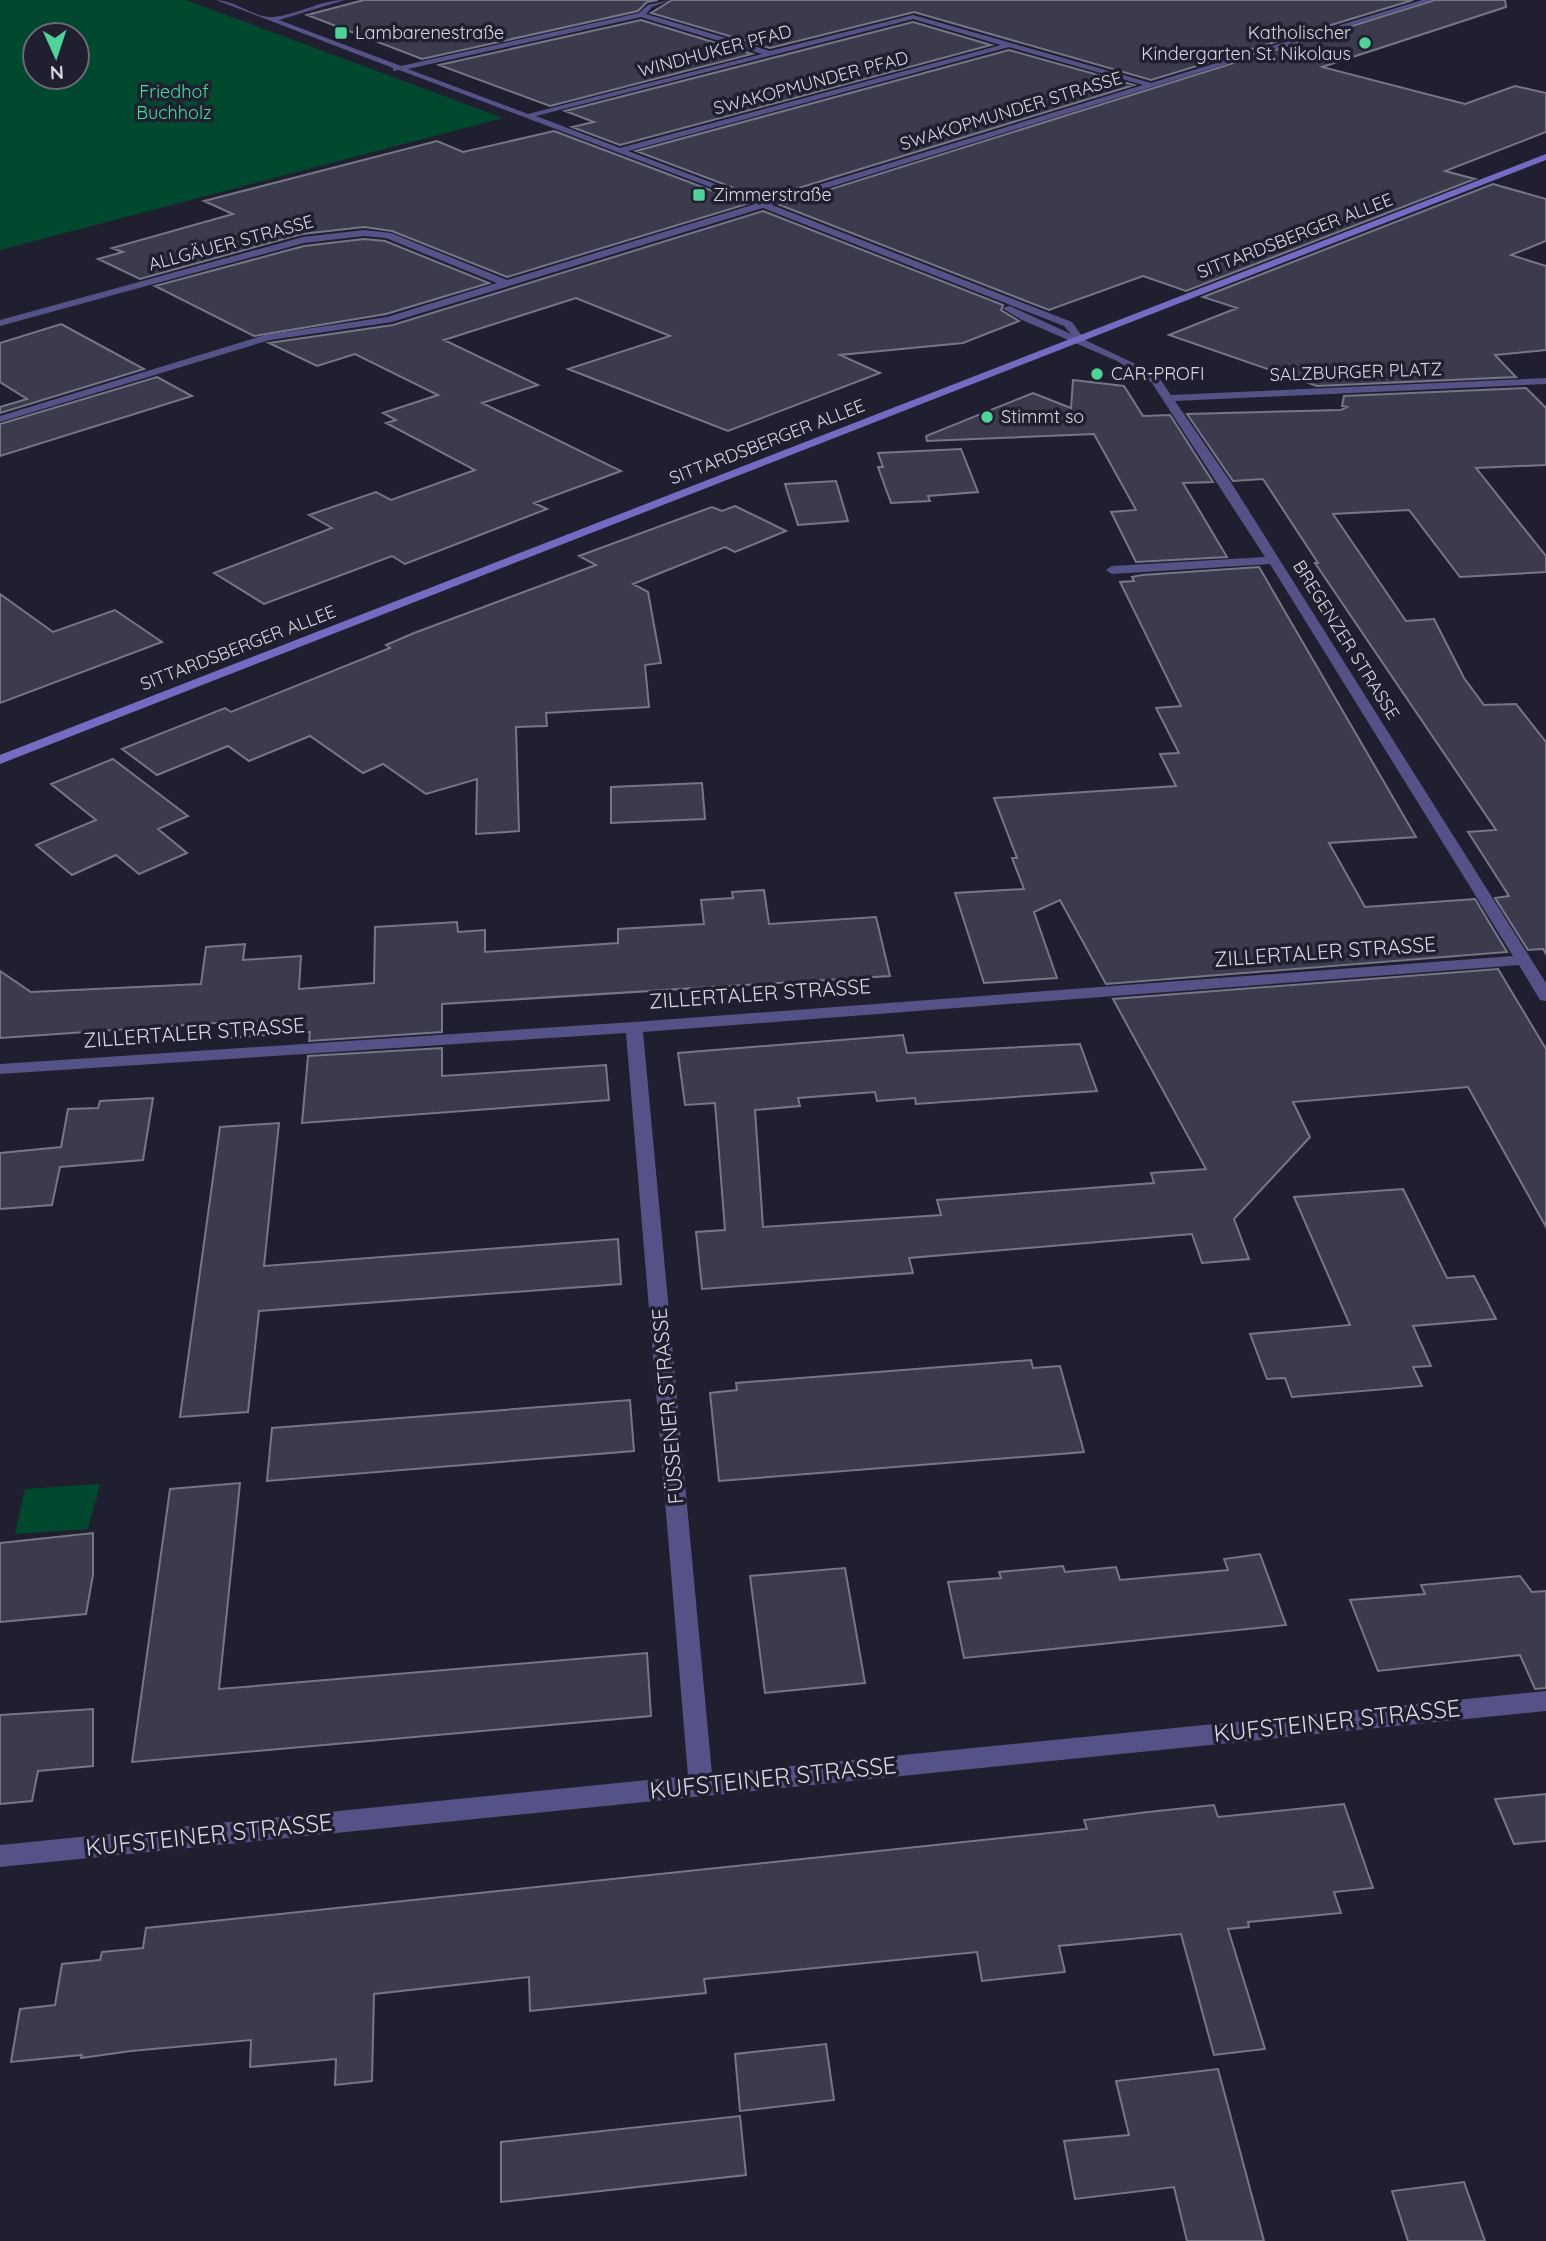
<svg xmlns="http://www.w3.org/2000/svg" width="1546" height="2241" viewBox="0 0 1546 2241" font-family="Quicksand,sans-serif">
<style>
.green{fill:#00492e;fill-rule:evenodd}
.building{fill:#3b3b4d;stroke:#767689;stroke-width:2}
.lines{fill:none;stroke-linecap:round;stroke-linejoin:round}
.street{fill:#555287;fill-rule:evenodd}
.secondary{fill:#736cc2;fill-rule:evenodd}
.poi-dot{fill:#4fd398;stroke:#201f2f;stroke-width:2.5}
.labels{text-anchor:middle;stroke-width:7;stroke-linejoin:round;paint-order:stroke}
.far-poi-label{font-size:18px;fill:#d7d8e3;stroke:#201f2f;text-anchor:start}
.far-street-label{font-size:18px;fill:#d7d8e3;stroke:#201f2f}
.far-park-label{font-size:18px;fill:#43de9c;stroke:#201f2f}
.street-label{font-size:21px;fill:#d7d8e3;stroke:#201f2f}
.near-street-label{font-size:24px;fill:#d7d8e3;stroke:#201f2f}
</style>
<rect width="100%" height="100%" fill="#201f2f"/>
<path class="green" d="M 0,0 L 186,0 L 503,118 L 0,250 ZM 77,35 L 77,77 L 35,77 L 35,35 Z
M 100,1484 L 88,1529 L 15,1534 L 25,1489 Z"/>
<path class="building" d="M 364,0 L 658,0 L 647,2 L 638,11 L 422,59 L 307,15 Z
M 672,0 L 1413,0 L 1151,80 L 914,12 L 770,48 L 651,13 Z
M 1435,0 L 1505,0 L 1506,7 L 1322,67 L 1465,104 L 1515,86 L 1546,93 L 1546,132 L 1445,171 L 1475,179 L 1186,291 L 1143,276 L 1049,310 L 780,205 Z
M 641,20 L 752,54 L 550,106 L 439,65 Z
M 913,22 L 991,45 L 620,145 L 572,127 L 594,122 L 565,111 Z
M 1009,50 L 1134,85 L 763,199 L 636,151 Z
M 554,131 L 747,204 L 507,277 L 392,231 L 364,227 L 302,234 L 140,279 L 98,259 L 123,252 L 112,248 L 233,214 L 204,201 L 437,141 L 463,152 Z
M 1493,184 L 1546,199 L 1546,241 L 1511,255 L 1546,266 L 1546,350 L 1495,355 L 1516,377 L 1317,386 L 1169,335 L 1237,308 L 1203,297 Z
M 763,211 L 1003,305 L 1001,310 L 1019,321 L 963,343 L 840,355 L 880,373 L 728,431 L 568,369 L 670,336 L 576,298 L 444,340 L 538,385 L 482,403 L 621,471 L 534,503 L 547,509 L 405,564 L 392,556 L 264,604 L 214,573 L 332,528 L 309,515 L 376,492 L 391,500 L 475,470 L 386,423 L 396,420 L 383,413 L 438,395 L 355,354 L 317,366 L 269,343 L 393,325 Z
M 364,239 L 385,241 L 489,283 L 386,314 L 254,336 L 155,286 L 304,246 Z
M 61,324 L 144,369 L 0,413 L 0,407 L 27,399 L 0,382 L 0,343 Z
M 157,377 L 192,396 L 0,456 L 0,424 Z
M 1073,380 L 1124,386 L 1143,416 L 1170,415 L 1213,482 L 1183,483 L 1227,557 L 1136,562 L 1111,512 L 1136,510 L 1094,434 L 927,441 L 926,436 L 1033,393 L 1071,408 Z
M 1526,388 L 1546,408 L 1546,465 L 1476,468 L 1546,556 L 1546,572 L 1460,577 L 1409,510 L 1333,514 L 1406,621 L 1434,619 L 1464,678 L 1484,705 L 1516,704 L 1546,742 L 1546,954 L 1543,949 L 1528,950 L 1495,898 L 1509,896 L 1468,832 L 1496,830 L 1315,563 L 1318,563 L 1263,479 L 1233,481 L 1187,414 L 1341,410 L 1347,407 L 1342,406 L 1344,396 Z
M 961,449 L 978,492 L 928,496 L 930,501 L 891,503 L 878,467 L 883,467 L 878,453 Z
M 836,481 L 848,521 L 798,525 L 785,484 Z
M 735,506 L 786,531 L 735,552 L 725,547 L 633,584 L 648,592 L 661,663 L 645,665 L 649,707 L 546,713 L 547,726 L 516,727 L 519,831 L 476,834 L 477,779 L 426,794 L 383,764 L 363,773 L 310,736 L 249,761 L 228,746 L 157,775 L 122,749 L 225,708 L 231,712 L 390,648 L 386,645 L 414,633 L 596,565 L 579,556 L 712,507 L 722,511 Z
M 1259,567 L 1416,837 L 1329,843 L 1365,907 L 1475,899 L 1507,952 L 1106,984 L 1060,900 L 1034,912 L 1057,978 L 984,983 L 955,893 L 1024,889 L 1012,858 L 1017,858 L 994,798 L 1176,786 L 1160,754 L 1179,753 L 1156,708 L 1181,706 L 1120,582 L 1134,581 L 1132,577 L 1142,575 Z
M 0,594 L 53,632 L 115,610 L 162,642 L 0,703 Z
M 113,759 L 188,816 L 158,829 L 187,853 L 139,874 L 116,855 L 72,875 L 36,845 L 96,820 L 51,784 Z
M 702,783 L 705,819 L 611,823 L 611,787 Z
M 764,890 L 769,924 L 876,917 L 890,976 L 442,1004 L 442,1032 L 309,1041 L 310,1032 L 227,1038 L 229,1022 L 0,1038 L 0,971 L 31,992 L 201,984 L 206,947 L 245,944 L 243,960 L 301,956 L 299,989 L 374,983 L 375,927 L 457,922 L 458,932 L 485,930 L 485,952 L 618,943 L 618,929 L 704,924 L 701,900 L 733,898 L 732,892 Z
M 1498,969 L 1546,1049 L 1546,1227 L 1468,1087 L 1293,1102 L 1310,1137 L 1234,1219 L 1249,1259 L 1202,1263 L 1192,1234 L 909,1258 L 913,1273 L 702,1289 L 696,1232 L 725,1230 L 715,1103 L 685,1105 L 678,1053 L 903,1035 L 907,1053 L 1080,1044 L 1097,1091 L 916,1104 L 915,1098 L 877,1101 L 875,1092 L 798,1098 L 800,1106 L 755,1110 L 763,1227 L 941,1215 L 937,1200 L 1154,1183 L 1151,1173 L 1206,1169 L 1113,999 Z
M 442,1048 L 442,1076 L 606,1065 L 609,1100 L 302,1123 L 308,1056 Z
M 153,1098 L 143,1160 L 60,1167 L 52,1205 L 0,1209 L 0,1153 L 61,1147 L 68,1109 L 98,1108 L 100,1101 Z
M 279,1123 L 264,1266 L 618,1239 L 621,1284 L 259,1311 L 248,1412 L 180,1417 L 220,1127 Z
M 1403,1189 L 1447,1278 L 1474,1276 L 1496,1319 L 1413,1326 L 1431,1366 L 1413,1367 L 1422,1386 L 1292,1397 L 1285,1378 L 1267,1379 L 1250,1334 L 1350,1325 L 1294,1197 Z
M 1031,1360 L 1033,1368 L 1060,1366 L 1084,1452 L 719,1481 L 710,1393 L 737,1390 L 736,1383 Z
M 630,1400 L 634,1451 L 267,1481 L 272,1428 Z
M 240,1483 L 219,1689 L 647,1653 L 651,1716 L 132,1762 L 170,1489 Z
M 93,1533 L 93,1575 L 86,1614 L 0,1622 L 0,1543 Z
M 1260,1554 L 1286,1625 L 964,1658 L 948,1582 L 1001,1578 L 999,1572 L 1063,1566 L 1065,1572 L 1116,1567 L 1120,1580 L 1228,1570 L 1224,1559 Z
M 845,1568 L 865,1683 L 765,1693 L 750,1576 Z
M 1520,1576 L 1532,1592 L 1546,1591 L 1546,1688 L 1535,1689 L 1520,1655 L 1378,1671 L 1350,1600 L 1425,1594 L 1421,1585 Z
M 93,1709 L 93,1766 L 38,1771 L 32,1801 L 0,1804 L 0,1715 Z
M 1546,1794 L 1546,1841 L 1514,1844 L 1495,1799 Z
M 1344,1804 L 1373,1888 L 1334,1892 L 1341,1913 L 1248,1922 L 1249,1927 L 1228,1929 L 1265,2049 L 1214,2055 L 1181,1934 L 1059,1946 L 1065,1972 L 982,1981 L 977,1952 L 704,1979 L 706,1993 L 530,2011 L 529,1977 L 374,1994 L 372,2081 L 335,2085 L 336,2059 L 250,2067 L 251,2040 L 131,2051 L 81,2058 L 82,2055 L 11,2062 L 20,2009 L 55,2005 L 62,1964 L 100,1960 L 102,1952 L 143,1948 L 146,1928 L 1087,1829 L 1084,1820 L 1148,1812 L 1214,1805 L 1218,1817 Z
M 826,2044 L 834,2100 L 740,2111 L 735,2054 Z
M 1218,2069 L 1264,2241 L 1187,2241 L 1174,2187 L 1075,2199 L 1064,2141 L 1129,2135 L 1116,2081 Z
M 740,2116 L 746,2175 L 501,2202 L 501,2142 Z
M 1464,2182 L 1485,2241 L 1408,2241 L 1392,2191 Z"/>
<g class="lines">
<path class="street" d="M 216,0 C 235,0 256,19 274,17 C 299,14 321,0 345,0 L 279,20 L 401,66 L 639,13 L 648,5 L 670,0 L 652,7 L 646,14 L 770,51 L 913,15 L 1151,83 L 1422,0 L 1432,0 L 772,205 L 1072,322 L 1085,340 L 1142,367 L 1160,379 L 1171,395 L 1546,378 L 1546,384 L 1175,401 L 1232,484 L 1546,983 L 1546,1001 L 1540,1000 L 1519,965 L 643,1032 L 712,1774 L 1546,1691 L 1546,1711 L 0,1867 L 0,1845 L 688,1776 L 626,1033 L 0,1074 L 0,1064 L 634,1022 L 1513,956 L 1270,564 L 1112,574 L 1106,570 L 1112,566 L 1265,557 L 1152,383 L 1117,361 L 1022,320 L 1002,308 L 1010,306 L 1071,334 L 1064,326 L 763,208 L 392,322 L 270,340 L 0,422 L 0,416 L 265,335 L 387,317 L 497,283 L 386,238 L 364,236 L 304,243 L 0,326 L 0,320 L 303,237 L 364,230 L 391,233 L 507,280 L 755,204 L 399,70 L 393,71 L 393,68 ZM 641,17 L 762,54 L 528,114 L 408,69 ZM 913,19 L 1001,45 L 620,148 L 536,116 ZM 1009,47 L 1143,85 L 763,202 L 628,151 Z"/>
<path class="secondary" d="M 1546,154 L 1546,160 L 0,764 L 0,755 Z"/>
</g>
<g class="poi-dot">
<rect x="334" y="26" width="14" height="14" rx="3.5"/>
<circle cx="1365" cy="43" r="7"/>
<rect x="692" y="188" width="14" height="14" rx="3.5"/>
<circle cx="1097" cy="374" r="7"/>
<circle cx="987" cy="417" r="7"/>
</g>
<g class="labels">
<g class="far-poi-label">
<text x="355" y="39">Lambarenestraße</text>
<text x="1351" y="39" text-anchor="end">Katholischer<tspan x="1351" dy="21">Kindergarten St. Nikolaus</tspan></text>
<text x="713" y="201">Zimmerstraße</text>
<text x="1111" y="380">CAR-PROFI</text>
<text x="1001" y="423">Stimmt so</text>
</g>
<g class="far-street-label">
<text transform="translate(715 51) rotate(-15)" y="6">WINDHUKER PFAD</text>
<text transform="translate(811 83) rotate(-15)" y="6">SWAKOPMUNDER PFAD</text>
<text transform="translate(1011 111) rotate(-17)" y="6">SWAKOPMUNDER STRASSE</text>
<text transform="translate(1295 236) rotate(-21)" y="6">SITTARDSBERGER ALLEE</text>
<text transform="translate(231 243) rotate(-15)" y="6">ALLGÄUER STRASSE</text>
<text transform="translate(1356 372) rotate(-2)" y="6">SALZBURGER PLATZ</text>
<text transform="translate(767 442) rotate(-21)" y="6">SITTARDSBERGER ALLEE</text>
<text transform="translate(1346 640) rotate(58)" y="6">BREGENZER STRASSE</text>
<text transform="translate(238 648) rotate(-21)" y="6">SITTARDSBERGER ALLEE</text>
</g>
<g class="far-park-label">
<text x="174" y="98">Friedhof<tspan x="174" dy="21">Buchholz</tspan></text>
</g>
<g class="street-label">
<text transform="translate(1325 952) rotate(-4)" y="7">ZILLERTALER STRASSE</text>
<text transform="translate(760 994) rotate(-4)" y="7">ZILLERTALER STRASSE</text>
<text transform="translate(194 1033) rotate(-4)" y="7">ZILLERTALER STRASSE</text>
<text transform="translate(668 1406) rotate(-95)" y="7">FÜSSENER STRASSE</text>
</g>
<g class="near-street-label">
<text transform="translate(1337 1721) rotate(-6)" y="8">KUFSTEINER STRASSE</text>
<text transform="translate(773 1778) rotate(-6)" y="8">KUFSTEINER STRASSE</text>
<text transform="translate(209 1835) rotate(-6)" y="8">KUFSTEINER STRASSE</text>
</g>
</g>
<g transform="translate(56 56) rotate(177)"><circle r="33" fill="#201f2f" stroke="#696977" stroke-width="2"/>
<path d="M0-5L12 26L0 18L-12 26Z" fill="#4fd398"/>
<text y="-10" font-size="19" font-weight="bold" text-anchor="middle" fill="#d7d8e3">N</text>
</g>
</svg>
